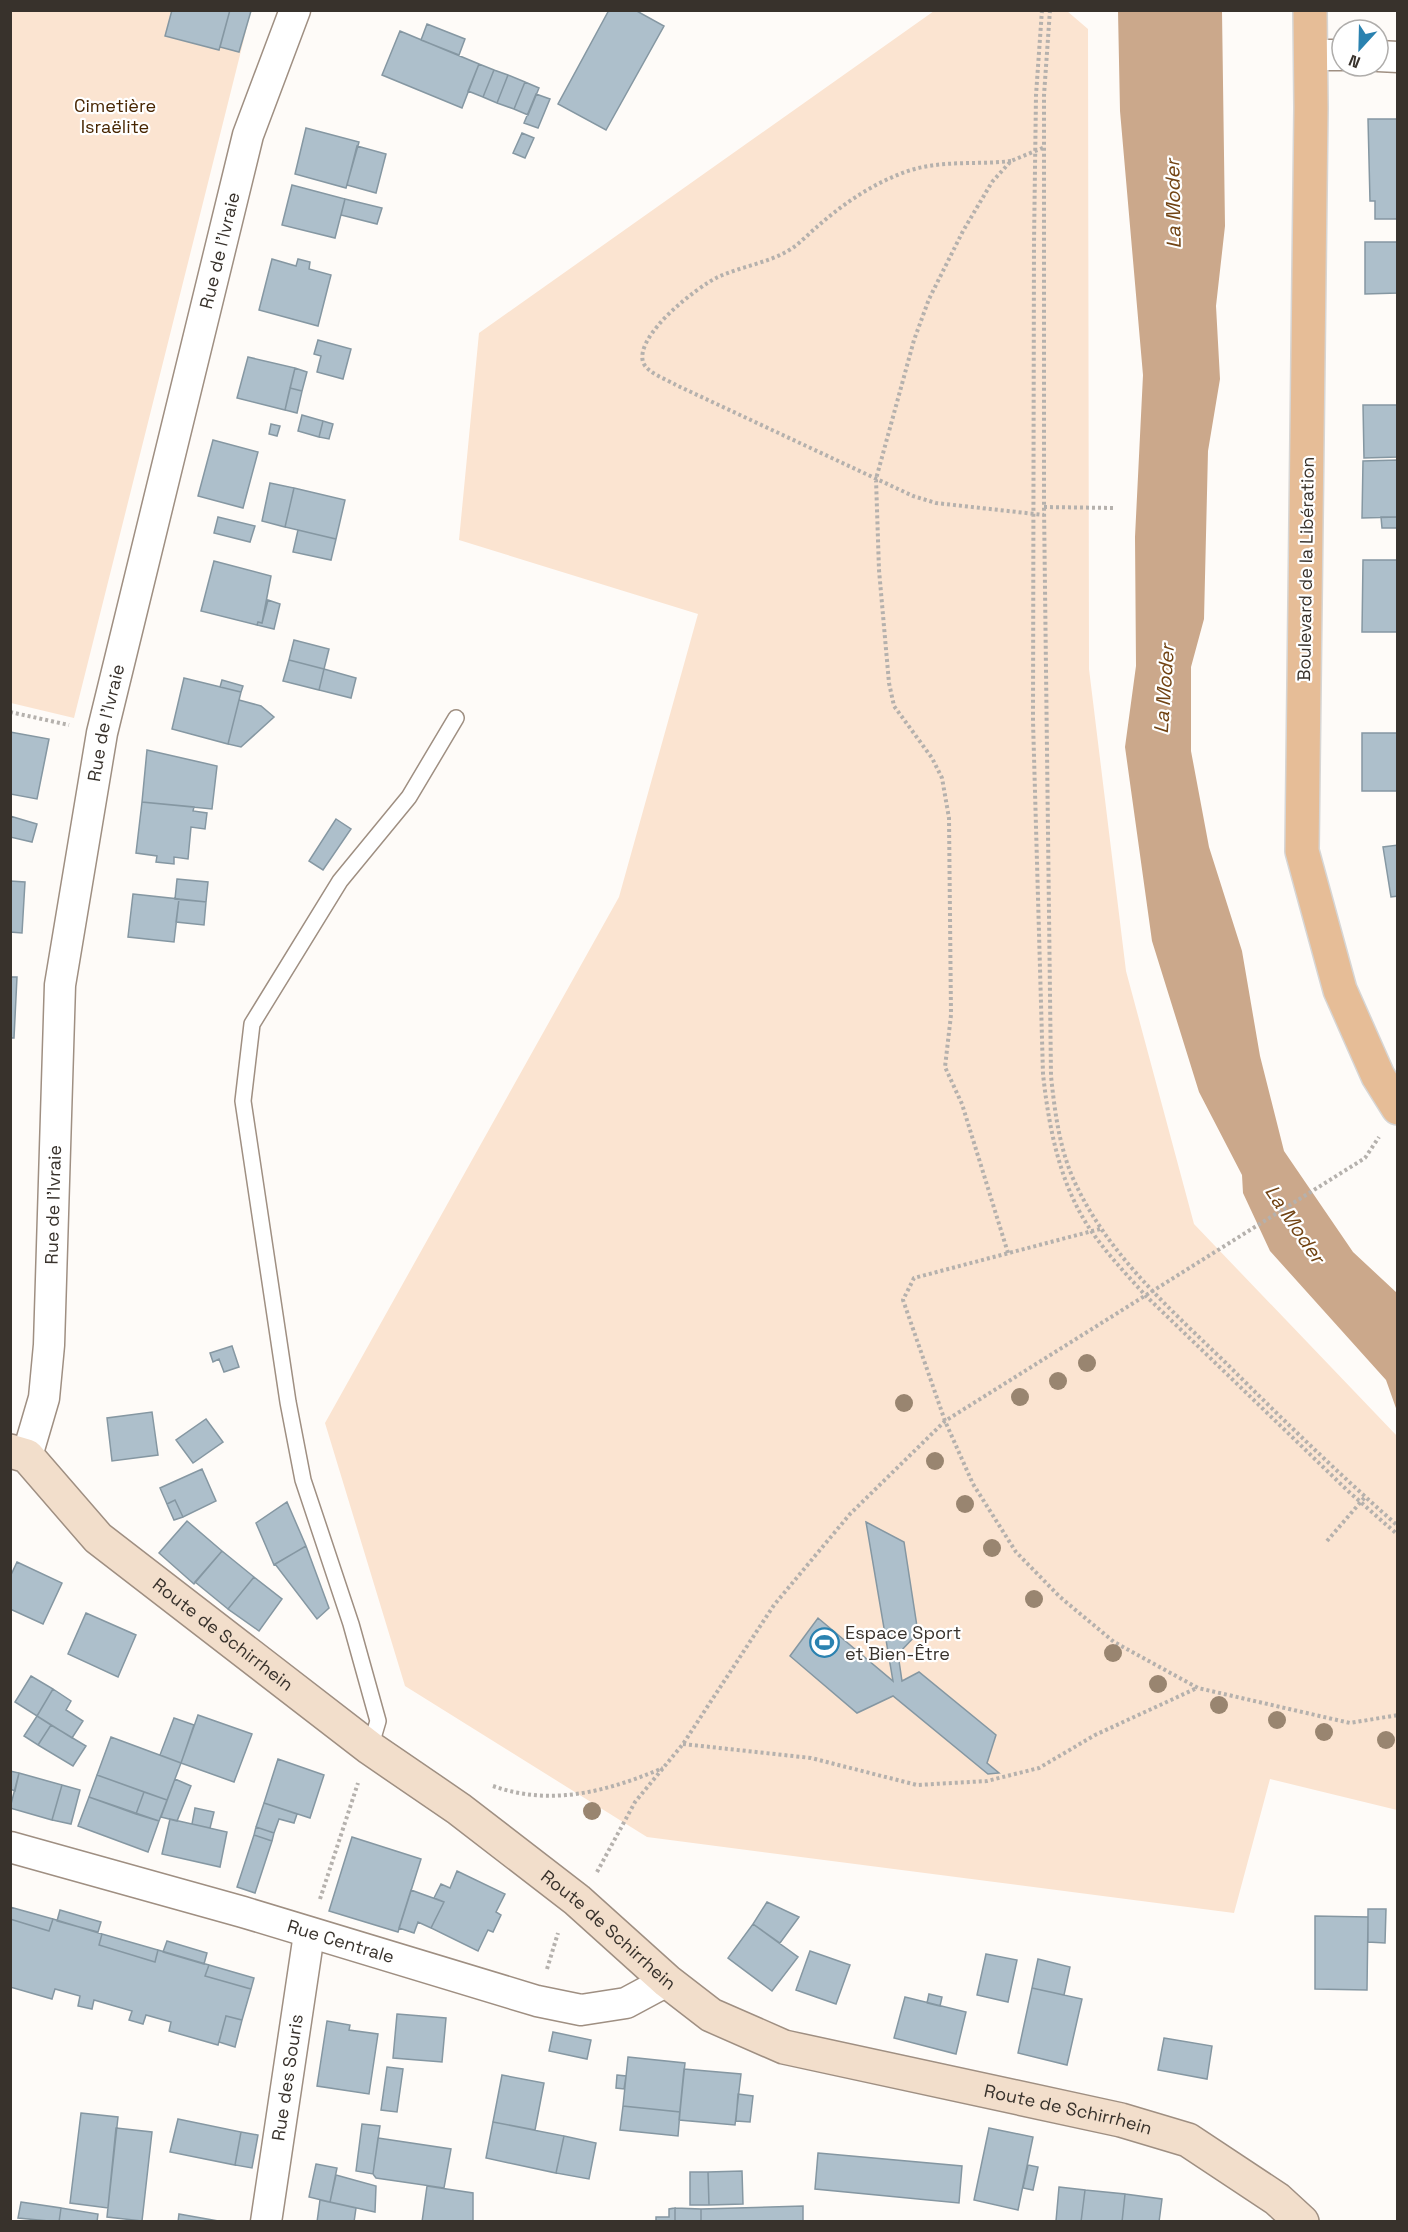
<svg xmlns="http://www.w3.org/2000/svg" width="1408" height="2232" viewBox="0 0 1408 2232" font-family="'Space Grotesk',sans-serif">
<style>
.green{fill:#fbe4d1}
.water{fill:#cba88b}
.building{fill:#adbfcb;stroke:#8597a2;stroke-width:1.5}
.lines{fill:none;stroke-linecap:round;stroke-linejoin:round}
.lane-casing{stroke:#9f8f82;stroke-width:18}
.street-casing{stroke:#9f8f82;stroke-width:33}
.secondary-casing{stroke:#9f8f82;stroke-width:36}
.primary-casing{stroke:#d7d6d5;stroke-width:36}
.path{stroke:#b5b1ad;stroke-width:4;stroke-dasharray:3 3;stroke-linecap:butt}
.lane{stroke:#fff;stroke-width:15}
.street{stroke:#fff;stroke-width:30}
.secondary{stroke:#f2decb;stroke-width:33}
.primary{stroke:#e6bd97;stroke-width:33}
.tree{fill:#998570}
.labels{text-anchor:middle;stroke-width:4.5;stroke-linejoin:round;paint-order:stroke}
.park-label{font-size:18px;fill:#472500;stroke:#fff}
.street-label{font-size:18px;fill:#38322c;stroke:#fff}
.poi-label{font-size:18px;fill:#38322c;stroke:#fff;text-anchor:start}
.water-label{font-size:20px;font-style:italic;fill:#714313;stroke:#fff}
</style>
<rect width="100%" height="100%" fill="#fefbf8"/>
<path class="green" d="M 11,11 L 251,11 L 74,718 L 11,703 Z
M 934,11 L 1067,11 L 1088,29 L 1089,669 L 1126,971 L 1194,1224 L 1397,1436 L 1397,1810 L 1270,1779 L 1234,1913 L 647,1837 L 405,1686 L 325,1423 L 619,897 L 698,614 L 459,540 L 479,333 Z"/>
<path class="water" d="M 1118,11 L 1222,11 L 1225,226 L 1216,306 L 1220,379 L 1208,451 L 1204,619 L 1191,667 L 1191,751 L 1209,847 L 1242,951 L 1260,1056 L 1284,1151 L 1353,1252 L 1397,1293 L 1397,1411 L 1386,1380 L 1270,1251 L 1243,1193 L 1242,1175 L 1199,1092 L 1152,941 L 1125,747 L 1136,666 L 1135,537 L 1143,375 L 1120,111 Z"/>
<path class="building" d="M 172,10 L 230,10 L 219,50 L 165,36 Z
M 230,10 L 251,11 L 239,52 L 220,47 Z
M 609,10 L 635,10 L 664,26 L 606,130 L 558,104 Z
M 427,24 L 465,39 L 459,55 L 421,40 Z
M 400,31 L 479,64 L 462,108 L 382,75 Z
M 479,64 L 494,70 L 483,97 L 468,91 Z
M 494,70 L 508,75 L 497,103 L 483,97 Z
M 508,75 L 525,82 L 514,109 L 497,103 Z
M 525,82 L 539,88 L 528,115 L 514,109 Z
M 536,94 L 550,99 L 538,128 L 524,123 Z
M 1368,119 L 1398,119 L 1398,219 L 1375,219 L 1375,201 L 1370,201 Z
M 306,128 L 359,142 L 346,188 L 295,174 Z
M 522,133 L 534,138 L 525,158 L 513,153 Z
M 357,146 L 386,154 L 376,193 L 347,185 Z
M 292,185 L 345,199 L 335,238 L 282,225 Z
M 345,199 L 382,208 L 377,224 L 341,215 Z
M 1365,242 L 1398,242 L 1398,293 L 1365,294 Z
M 272,259 L 296,266 L 298,259 L 310,262 L 309,269 L 331,275 L 318,326 L 259,310 Z
M 318,340 L 351,349 L 343,379 L 317,372 L 321,356 L 314,354 Z
M 248,357 L 295,368 L 285,410 L 237,398 Z
M 295,368 L 307,372 L 302,391 L 290,388 Z
M 290,388 L 302,391 L 297,413 L 285,410 Z
M 1363,405 L 1398,405 L 1398,457 L 1364,458 Z
M 302,415 L 323,421 L 319,437 L 298,431 Z
M 323,421 L 333,424 L 329,439 L 319,437 Z
M 271,424 L 280,426 L 277,436 L 269,434 Z
M 213,440 L 258,452 L 243,508 L 198,496 Z
M 1398,460 L 1398,517 L 1362,518 L 1363,461 Z
M 270,483 L 294,488 L 285,527 L 262,521 Z
M 294,488 L 345,500 L 336,539 L 285,527 Z
M 218,517 L 255,526 L 250,542 L 214,533 Z
M 1381,517 L 1398,517 L 1398,528 L 1382,528 Z
M 298,530 L 336,539 L 331,560 L 293,552 Z
M 1363,560 L 1398,560 L 1398,632 L 1362,632 Z
M 214,561 L 271,576 L 262,623 L 258,622 L 257,625 L 201,611 Z
M 268,600 L 280,604 L 274,629 L 257,625 L 258,622 L 262,623 Z
M 294,640 L 329,649 L 324,669 L 289,660 Z
M 289,660 L 324,669 L 319,690 L 283,681 Z
M 324,669 L 356,678 L 351,698 L 319,690 Z
M 184,678 L 241,692 L 228,744 L 172,729 Z
M 222,680 L 243,686 L 241,692 L 220,687 Z
M 239,700 L 261,706 L 274,717 L 241,747 L 228,744 Z
M 10,732 L 49,739 L 37,799 L 10,794 Z
M 1362,733 L 1398,733 L 1398,791 L 1362,791 Z
M 147,750 L 217,766 L 212,809 L 142,802 Z
M 142,802 L 194,807 L 193,811 L 207,813 L 205,829 L 191,827 L 188,859 L 174,857 L 174,864 L 156,862 L 157,856 L 136,853 Z
M 10,816 L 37,824 L 32,842 L 10,837 Z
M 336,819 L 351,829 L 323,870 L 309,861 Z
M 1398,845 L 1398,896 L 1391,897 L 1383,847 Z
M 177,879 L 208,882 L 206,902 L 175,899 Z
M 10,881 L 25,882 L 22,933 L 10,932 Z
M 133,894 L 179,899 L 174,942 L 128,937 Z
M 179,899 L 206,902 L 204,925 L 176,922 Z
M 10,977 L 17,977 L 14,1038 L 10,1038 Z
M 232,1346 L 239,1367 L 224,1372 L 219,1359 L 213,1362 L 210,1353 Z
M 152,1412 L 158,1455 L 112,1461 L 107,1418 Z
M 206,1419 L 223,1442 L 193,1463 L 176,1440 Z
M 202,1469 L 216,1501 L 183,1517 L 175,1500 L 167,1504 L 160,1488 Z
M 175,1500 L 183,1517 L 174,1520 L 167,1504 Z
M 287,1502 L 306,1546 L 274,1565 L 256,1523 Z
M 187,1521 L 222,1551 L 194,1584 L 159,1553 Z
M 866,1522 L 904,1542 L 918,1633 L 898,1654 L 902,1681 L 919,1672 L 996,1735 L 987,1763 L 999,1773 L 988,1774 L 893,1696 L 857,1713 L 790,1656 L 818,1618 L 893,1681 Z
M 306,1546 L 329,1608 L 317,1619 L 275,1564 Z
M 222,1551 L 254,1577 L 228,1609 L 195,1582 Z
M 17,1562 L 62,1583 L 43,1624 L 10,1609 L 10,1577 Z
M 254,1577 L 282,1599 L 259,1631 L 228,1609 Z
M 86,1613 L 136,1635 L 118,1677 L 68,1654 Z
M 31,1676 L 53,1689 L 37,1716 L 15,1702 Z
M 53,1689 L 71,1701 L 66,1710 L 83,1721 L 72,1738 L 37,1716 Z
M 198,1715 L 252,1734 L 234,1782 L 181,1763 Z
M 37,1716 L 51,1725 L 38,1745 L 24,1736 Z
M 174,1718 L 194,1725 L 181,1763 L 160,1755 Z
M 51,1725 L 86,1746 L 73,1766 L 38,1745 Z
M 111,1737 L 181,1763 L 167,1800 L 97,1775 Z
M 278,1759 L 324,1775 L 310,1818 L 264,1803 Z
M 10,1771 L 19,1773 L 15,1791 L 10,1789 Z
M 19,1773 L 62,1785 L 52,1820 L 10,1808 Z
M 97,1775 L 144,1792 L 136,1814 L 89,1797 Z
M 175,1779 L 191,1786 L 177,1821 L 161,1817 Z
M 62,1785 L 80,1790 L 71,1824 L 52,1820 Z
M 144,1792 L 167,1800 L 159,1821 L 136,1814 Z
M 89,1797 L 159,1821 L 148,1852 L 78,1826 Z
M 264,1803 L 297,1814 L 294,1823 L 279,1819 L 274,1833 L 256,1827 Z
M 195,1808 L 214,1812 L 210,1828 L 192,1824 Z
M 170,1819 L 227,1832 L 220,1867 L 162,1854 Z
M 256,1827 L 274,1833 L 272,1841 L 254,1835 Z
M 254,1835 L 272,1841 L 255,1893 L 237,1887 Z
M 352,1837 L 421,1859 L 398,1932 L 329,1911 Z
M 457,1871 L 505,1894 L 496,1912 L 501,1915 L 493,1932 L 488,1930 L 478,1951 L 431,1928 L 444,1902 L 434,1898 L 441,1884 L 450,1888 Z
M 411,1890 L 444,1902 L 431,1928 L 418,1922 L 414,1933 L 399,1928 Z
M 767,1902 L 799,1917 L 780,1943 L 753,1924 Z
M 10,1907 L 53,1919 L 49,1931 L 10,1919 Z
M 1368,1909 L 1386,1909 L 1385,1943 L 1368,1942 Z
M 60,1910 L 101,1922 L 98,1932 L 57,1921 Z
M 1315,1916 L 1368,1917 L 1367,1990 L 1315,1989 Z
M 10,1919 L 49,1931 L 53,1919 L 102,1934 L 99,1945 L 155,1962 L 158,1950 L 209,1965 L 205,1976 L 251,1989 L 242,2020 L 226,2016 L 218,2045 L 169,2031 L 171,2022 L 146,2015 L 143,2024 L 129,2020 L 132,2011 L 94,2000 L 92,2009 L 78,2006 L 80,1996 L 55,1989 L 52,1999 L 10,1987 Z
M 753,1924 L 798,1957 L 772,1991 L 728,1958 Z
M 102,1934 L 158,1950 L 155,1962 L 99,1945 Z
M 167,1941 L 207,1953 L 204,1964 L 163,1952 Z
M 810,1951 L 850,1965 L 836,2004 L 796,1990 Z
M 986,1954 L 1017,1960 L 1008,2002 L 977,1995 Z
M 1038,1959 L 1070,1967 L 1064,1995 L 1032,1988 Z
M 209,1965 L 254,1978 L 251,1989 L 205,1976 Z
M 1032,1988 L 1082,1999 L 1067,2065 L 1018,2053 Z
M 929,1994 L 942,1997 L 940,2006 L 927,2003 Z
M 905,1997 L 966,2012 L 956,2054 L 894,2038 Z
M 397,2014 L 446,2018 L 442,2062 L 393,2058 Z
M 226,2016 L 242,2020 L 235,2047 L 219,2042 Z
M 327,2021 L 350,2025 L 349,2030 L 378,2034 L 369,2094 L 317,2086 Z
M 553,2032 L 591,2040 L 587,2059 L 549,2051 Z
M 1164,2038 L 1212,2046 L 1207,2079 L 1158,2070 Z
M 628,2057 L 685,2063 L 680,2112 L 623,2106 Z
M 387,2067 L 403,2069 L 397,2112 L 381,2110 Z
M 684,2069 L 741,2074 L 735,2125 L 679,2120 Z
M 502,2075 L 544,2083 L 535,2130 L 493,2122 Z
M 617,2075 L 626,2076 L 624,2089 L 616,2088 Z
M 738,2094 L 753,2096 L 750,2122 L 736,2121 Z
M 623,2106 L 680,2112 L 678,2136 L 620,2130 Z
M 81,2113 L 118,2117 L 108,2208 L 70,2203 Z
M 178,2119 L 241,2132 L 235,2165 L 170,2152 Z
M 493,2122 L 564,2136 L 556,2173 L 486,2158 Z
M 362,2124 L 380,2126 L 373,2174 L 356,2171 Z
M 116,2128 L 152,2132 L 142,2221 L 107,2217 Z
M 989,2128 L 1033,2137 L 1018,2210 L 974,2200 Z
M 241,2132 L 258,2135 L 252,2168 L 235,2165 Z
M 564,2136 L 596,2143 L 589,2179 L 556,2173 Z
M 378,2138 L 451,2149 L 444,2188 L 376,2178 L 373,2174 Z
M 818,2153 L 962,2166 L 959,2203 L 815,2189 Z
M 316,2164 L 337,2168 L 330,2202 L 309,2197 Z
M 1028,2165 L 1038,2167 L 1033,2190 L 1023,2188 Z
M 742,2171 L 743,2204 L 709,2205 L 708,2172 Z
M 690,2172 L 708,2172 L 709,2205 L 690,2205 Z
M 336,2175 L 376,2186 L 375,2212 L 330,2202 Z
M 427,2186 L 473,2193 L 473,2222 L 422,2222 Z
M 1059,2187 L 1085,2190 L 1081,2222 L 1056,2221 Z
M 1085,2190 L 1125,2194 L 1122,2222 L 1081,2222 Z
M 1125,2194 L 1162,2199 L 1159,2222 L 1122,2222 Z
M 320,2200 L 356,2208 L 354,2222 L 317,2222 Z
M 21,2202 L 61,2208 L 59,2222 L 18,2218 Z
M 803,2206 L 803,2222 L 701,2222 L 701,2209 Z
M 61,2208 L 98,2214 L 97,2222 L 59,2222 Z
M 675,2208 L 675,2222 L 656,2222 L 656,2217 L 669,2217 L 669,2209 Z
M 675,2208 L 701,2209 L 701,2222 L 675,2222 Z
M 179,2214 L 224,2222 L 178,2222 Z"/>
<g class="lines">
<defs>
<path id="lane" d="M 370,1748 L 378,1721 L 351,1624 L 303,1480 L 288,1402 L 243,1101 L 252,1024 L 340,881 L 409,797 L 456,718"/>
<g id="street">
<path d="M 1311,55 L 1342,55"/>
<path d="M 1378,56 L 1398,57"/>
<path id="s1" d="M 27,1456 L 44,1398 L 49,1345 L 60,985 L 102,733 L 248,135 L 295,10"/>
<path id="s2" d="M 10,1847 L 243,1912 L 537,2001 L 581,2010 L 626,2003 L 667,1981"/>
<path id="s3" d="M 266,2222 L 309,1934"/>
</g>
<g id="secondary">
<path id="s4" d="M 10,1451 L 27,1456 L 98,1538 L 370,1748 L 459,1809 L 577,1900 L 667,1981 L 711,2015 L 784,2047 L 1121,2120 L 1188,2140 L 1277,2199 L 1302,2222"/>
</g>
<path id="primary" d="M 1310,10 L 1311,108 L 1302,851 L 1340,990 L 1378,1076 L 1398,1108"/>
</defs>
<use href="#lane" class="lane-casing"/>
<use href="#street" class="street-casing"/>
<use href="#secondary" class="secondary-casing"/>
<use href="#primary" class="primary-casing"/>
<path class="path" d="M 1042,10 L 1036,95 L 1034,242 L 1033,721 L 1043,1074 C 1049,1129 1060,1186 1092,1232 C 1108,1255 1127,1275 1146,1296 L 1348,1491 L 1398,1535
M 1050,10 L 1044,95 L 1044,507 L 1051,1076 C 1055,1114 1060,1153 1077,1187 C 1111,1257 1170,1309 1226,1363 C 1282,1419 1339,1474 1398,1526
M 1011,161 C 977,165 944,160 911,170 C 877,181 845,202 818,226 C 808,234 799,245 786,252 C 766,263 740,267 718,277 C 697,287 635,335 643,362 C 647,373 666,379 676,385 L 913,496 L 936,503 L 1044,515
M 1044,507 L 1113,508
M 10,712 L 69,725
M 1100,1229 L 914,1278 L 903,1300 L 945,1421 L 973,1484 L 1016,1552 L 1060,1597 L 1114,1642 L 1198,1688 L 1350,1723 L 1398,1715
M 1008,1253 L 962,1104 L 945,1067 L 951,1015 L 949,818 L 942,778 L 932,758 L 894,706 L 889,683 L 879,570 L 876,479 L 914,340 L 929,299 L 963,231 L 992,182 L 1011,161 L 1045,147
M 1327,1541 L 1365,1497
M 683,1744 L 811,1758 L 917,1785 L 987,1781 L 1039,1768 L 1095,1735 L 1197,1688
M 493,1786 C 552,1807 608,1791 663,1768
M 597,1872 L 635,1802 L 683,1744 L 774,1605 L 850,1514 L 945,1421 L 1365,1158 L 1379,1137
M 320,1899 L 358,1783
M 547,1969 L 558,1933"/>
<use href="#lane" class="lane"/>
<use href="#street" class="street"/>
<use href="#secondary" class="secondary"/>
<use href="#primary" class="primary"/>
</g>
<g class="tree">
<circle cx="1087" cy="1363" r="9"/>
<circle cx="1058" cy="1381" r="9"/>
<circle cx="1020" cy="1397" r="9"/>
<circle cx="904" cy="1403" r="9"/>
<circle cx="935" cy="1461" r="9"/>
<circle cx="965" cy="1504" r="9"/>
<circle cx="992" cy="1548" r="9"/>
<circle cx="1034" cy="1599" r="9"/>
<circle cx="1113" cy="1653" r="9"/>
<circle cx="1158" cy="1684" r="9"/>
<circle cx="1219" cy="1705" r="9"/>
<circle cx="1277" cy="1720" r="9"/>
<circle cx="1324" cy="1732" r="9"/>
<circle cx="1386" cy="1740" r="9"/>
<circle cx="592" cy="1811" r="9"/>
</g>
<defs>
<symbol id="stadium-ring" viewBox="-11 -11 22 22"><circle r="9.5" fill="#fff" stroke="#2a82b0" stroke-width="1.5"/><path d="M0-5a6.5 5 0 1 0 0 10a6.5 5 0 1 0 0-10ZM-3.5-1.8h7v3.6h-7Z" fill="#2a82b0"/></symbol>
</defs>
<g fill-rule="evenodd">
<use href="#stadium-ring" x="808" y="1626" width="33" height="33"/>
</g>
<g class="labels">
<g class="park-label">
<text x="115" y="112">Cimetière<tspan x="115" dy="21">Israëlite</tspan></text>
</g>
<g class="street-label">
<text dy="6" stroke="none"><textPath href="#s1" startOffset="1226">Rue de l'Ivraie</textPath></text>
<text transform="translate(1306 569) rotate(-89)" y="6">Boulevard de la Libération</text>
<text dy="6" stroke="none"><textPath href="#s1" startOffset="740">Rue de l'Ivraie</textPath></text>
<text dy="6" stroke="none"><textPath href="#s1" startOffset="254">Rue de l'Ivraie</textPath></text>
<text dy="6" stroke="none"><textPath href="#s4" startOffset="284">Route de Schirrhein</textPath></text>
<text dy="6" stroke="none"><textPath href="#s4" startOffset="770">Route de Schirrhein</textPath></text>
<text dy="6" stroke="none"><textPath href="#s2" startOffset="344">Rue Centrale</textPath></text>
<text dy="6" stroke="none"><textPath href="#s3" startOffset="146">Rue des Souris</textPath></text>
<text dy="6" stroke="none"><textPath href="#s4" startOffset="1274">Route de Schirrhein</textPath></text>
</g>
<g class="poi-label">
<text x="845" y="1639">Espace Sport<tspan x="845" dy="21">et Bien-Être</tspan></text>
</g>
<g class="water-label">
<text transform="translate(1173 204) rotate(-91)" y="7">La Moder</text>
<text transform="translate(1164 689) rotate(-86)" y="7">La Moder</text>
<text transform="translate(1295 1224) rotate(56)" y="7">La Moder</text>
</g>
</g>
<rect width="1408" height="2232" fill="none" stroke="#38322c" stroke-width="24"/>
<g transform="translate(1360 48) rotate(202)"><circle r="28" fill="#ffffff" stroke="#afadab" stroke-width="1.5"/>
<path d="M0-4.5L10 22L0 15L-10 22Z" fill="#2a82b0"/>
<text y="-9" font-size="16" font-weight="bold" text-anchor="middle" fill="#38322c">N</text>
</g>
</svg>
